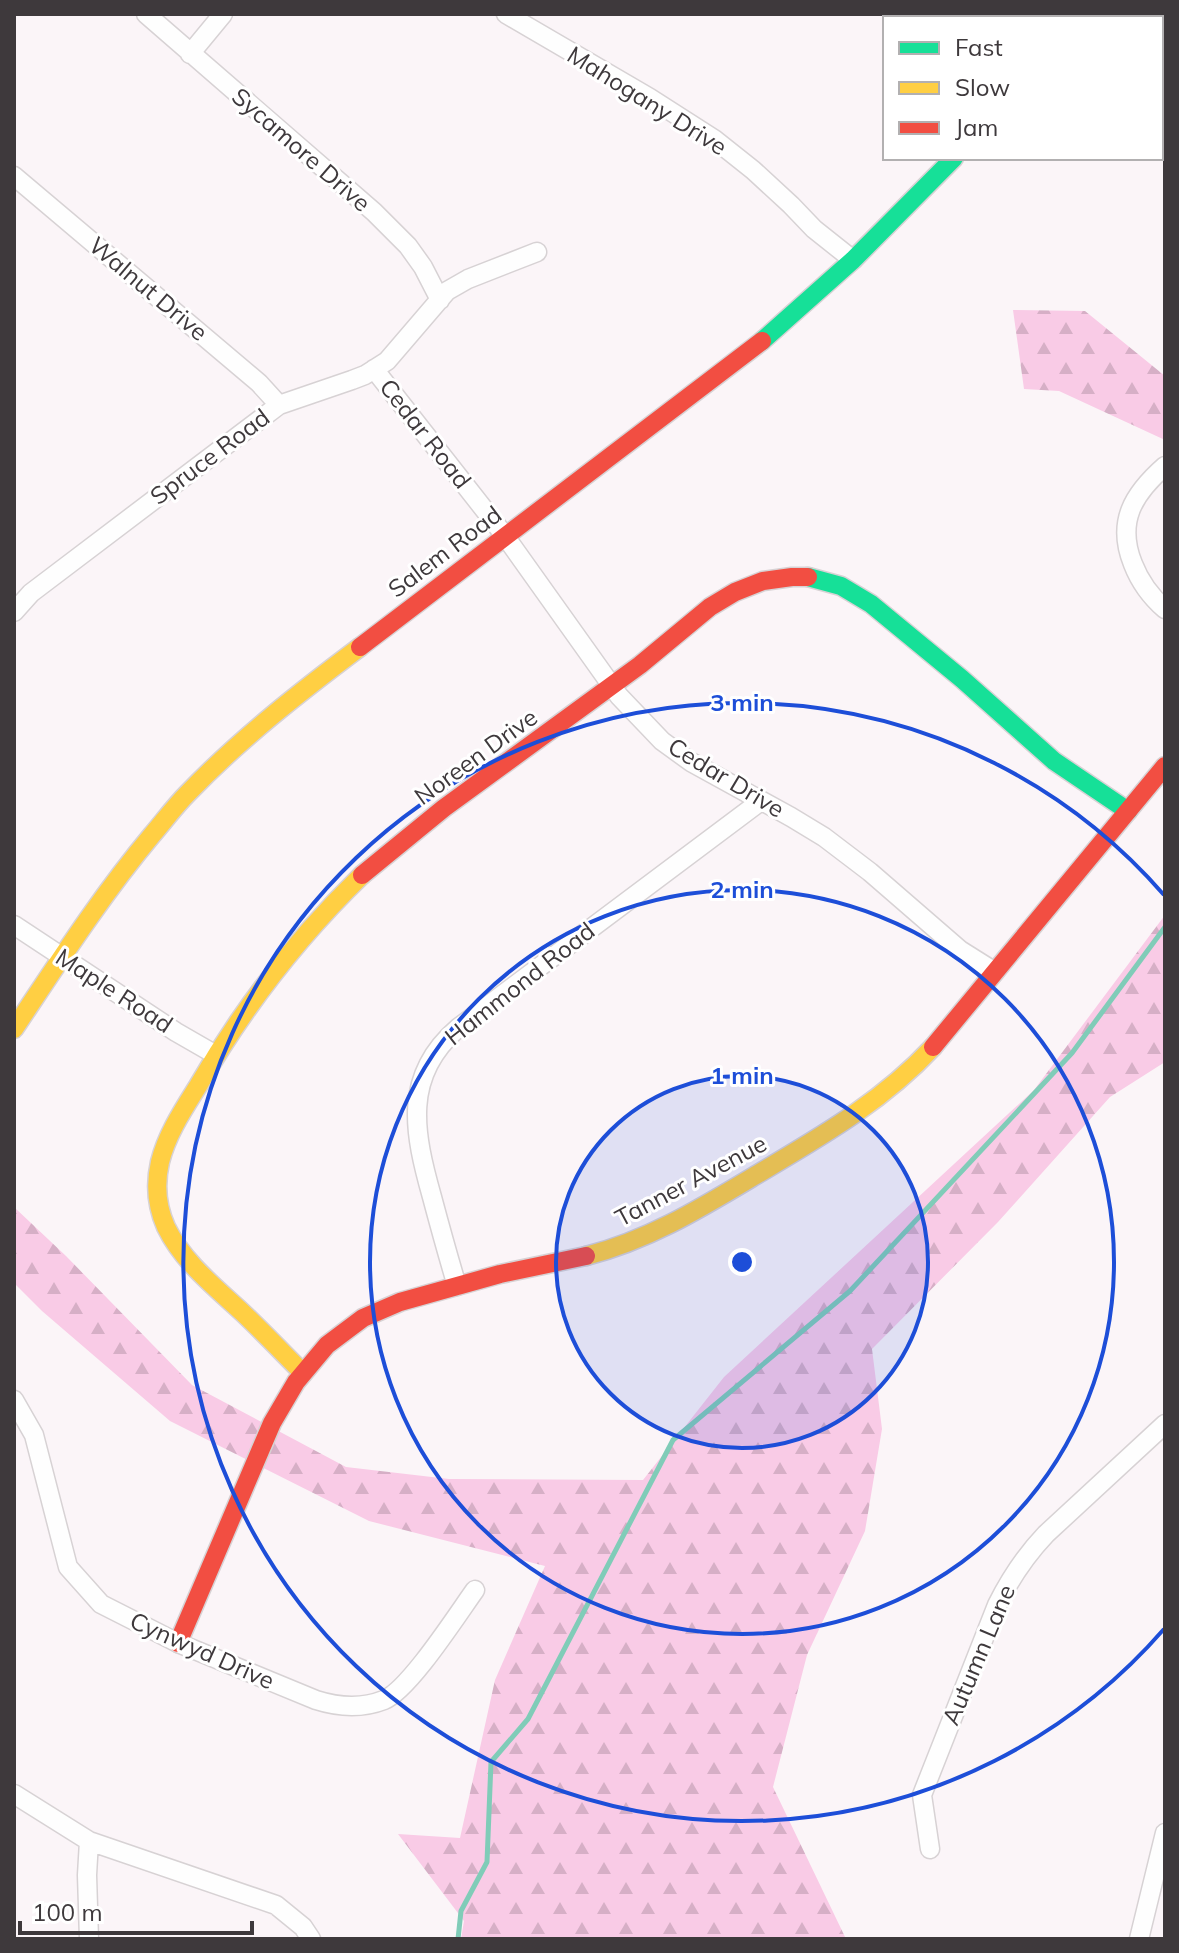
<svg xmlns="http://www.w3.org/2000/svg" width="1179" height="1953" viewBox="0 0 1179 1953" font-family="Mulish,sans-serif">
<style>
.forest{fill:url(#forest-firs)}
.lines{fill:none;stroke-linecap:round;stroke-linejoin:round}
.stream{stroke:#80ccb8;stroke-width:5}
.street-casing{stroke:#d7d2d4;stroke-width:21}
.fast-casing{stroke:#d7d2d4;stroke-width:21}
.slow-casing{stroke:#d7d2d4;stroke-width:21}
.jam-casing{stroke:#d7d2d4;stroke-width:21}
.street{stroke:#fefefe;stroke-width:18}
.fast{stroke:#16e098;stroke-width:18}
.slow{stroke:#ffcf43;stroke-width:18}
.jam{stroke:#f24e42;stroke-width:18}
.ring{fill:none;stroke:#1d4ed8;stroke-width:4}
.labels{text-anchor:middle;stroke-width:6;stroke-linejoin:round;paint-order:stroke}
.street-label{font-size:24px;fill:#3e393c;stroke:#fff}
.centre{fill:#1d4ed8;stroke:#fff;stroke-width:4}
.ring-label{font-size:24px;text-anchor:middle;font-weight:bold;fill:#1d4ed8;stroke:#fff;stroke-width:6;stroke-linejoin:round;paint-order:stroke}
</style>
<defs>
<pattern id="forest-firs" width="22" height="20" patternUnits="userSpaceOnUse" patternTransform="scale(2)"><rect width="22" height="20" fill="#f9cbe6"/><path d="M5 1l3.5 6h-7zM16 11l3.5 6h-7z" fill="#d6afc6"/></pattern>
</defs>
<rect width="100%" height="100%" fill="#fbf5f8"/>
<path class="forest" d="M 1013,310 L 1085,311 L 1165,376 L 1165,440 L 1059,391 L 1024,389 Z
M 1165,915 L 1165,1062 L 1110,1097 L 998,1222 L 872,1349 L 882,1429 L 865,1531 L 807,1655 L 773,1787 L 846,1939 L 461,1939 L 464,1921 L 398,1834 L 460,1838 L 495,1680 L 545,1566 L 369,1521 L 170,1421 L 42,1311 L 14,1283 L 14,1207 L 66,1256 L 192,1385 L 346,1467 L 449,1479 L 643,1480 L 724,1377 L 1034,1090 Z"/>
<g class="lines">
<path class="stream" d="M 458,1939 L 461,1911 L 487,1862 L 491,1762 L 528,1719 L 673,1440 L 850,1291 L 1072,1053 L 1165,927"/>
<defs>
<path id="street" d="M 146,14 L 374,212 L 408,246 L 423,267 L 440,300
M 506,14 L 650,98 L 714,139 L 753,170 L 791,205 L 814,229 L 853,260
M 190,54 L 223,14
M 14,176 L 259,383 L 279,405
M 374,369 L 505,536 L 619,696 L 662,741 L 691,762 L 791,817 L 824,837 L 870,872 L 960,950 L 995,972
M 1165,466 C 1133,494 1116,522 1133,564 C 1140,582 1150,596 1165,609
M 14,612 L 31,593 L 279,405 L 352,380 L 365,375 L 387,361 L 447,291 L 468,279 L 537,252
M 14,925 L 176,1032 L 216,1055
M 457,1286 C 448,1256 440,1227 432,1197 C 414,1133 402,1076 458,1028 L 761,801
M 14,1400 L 34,1435 L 68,1567 L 101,1604 L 178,1643 L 316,1700 C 338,1707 361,1709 384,1700 C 409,1690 457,1615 475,1590
M 14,1794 L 89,1841 L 276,1905 L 303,1927 L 311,1939
M 89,1841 L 87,1875 L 89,1939
M 930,1849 L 922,1795 L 997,1605 C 1010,1579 1025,1556 1046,1534 L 1165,1424
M 1139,1939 L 1165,1833"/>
<path id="fast" d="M 762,341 L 853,260 L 954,158
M 808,577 L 841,586 L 871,604 L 962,679 L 1054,761 L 1128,811"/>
<path id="slow" d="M 14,1029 C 58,963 101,896 152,835 C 164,821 175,806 188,793 C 240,739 300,692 360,647
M 586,1256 C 649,1240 701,1208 756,1175 C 820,1137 882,1102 933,1047
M 303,1373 C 283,1353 263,1332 243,1313 C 215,1287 183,1262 166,1227 C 157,1207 155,1184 160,1162 C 167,1134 183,1110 198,1086 C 243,1008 297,938 362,875"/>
<path id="jam" d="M 1084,18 L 1087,14
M 360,647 L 762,341
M 362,875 L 444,808 L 640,665 L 710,607 L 735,592 L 763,581 L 792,577 L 808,577
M 933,1047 L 1165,766
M 178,1643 L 272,1423 L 296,1382 L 327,1345 L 363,1318 L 400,1302 L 500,1274 L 586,1256"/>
</defs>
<use href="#street" class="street-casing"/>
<use href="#fast" class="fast-casing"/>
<use href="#slow" class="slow-casing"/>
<use href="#jam" class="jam-casing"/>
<use href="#street" class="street"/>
<use href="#fast" class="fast"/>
<use href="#slow" class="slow"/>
<use href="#jam" class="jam"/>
</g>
<circle cx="742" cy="1262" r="186" fill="#1d4ed8" fill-opacity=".12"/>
<g class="ring">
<circle cx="742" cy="1262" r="186"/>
<circle cx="742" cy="1262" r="372"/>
<path d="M1164 1629A559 559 0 1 1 1164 895"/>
</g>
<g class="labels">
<g class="street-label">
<text transform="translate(647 101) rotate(32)" y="8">Mahogany Drive</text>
<text transform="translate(301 150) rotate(41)" y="8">Sycamore Drive</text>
<text transform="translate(148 289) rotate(40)" y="8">Walnut Drive</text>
<text transform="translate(425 434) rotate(52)" y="8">Cedar Road</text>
<text transform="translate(210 457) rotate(-37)" y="8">Spruce Road</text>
<text transform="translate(445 552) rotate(-37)" y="8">Salem Road</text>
<text transform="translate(476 757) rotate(-36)" y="8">Noreen Drive</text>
<text transform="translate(726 778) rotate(31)" y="8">Cedar Drive</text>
<text transform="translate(520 984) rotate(-38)" y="8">Hammond Road</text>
<text transform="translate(114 991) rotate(33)" y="8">Maple Road</text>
<text transform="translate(691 1181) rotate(-28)" y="8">Tanner Avenue</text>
<text transform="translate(202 1651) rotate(24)" y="8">Cynwyd Drive</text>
<text transform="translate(979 1655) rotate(-67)" y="8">Autumn Lane</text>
</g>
</g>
<circle cx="742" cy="1262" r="12" class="centre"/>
<g class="ring-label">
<text x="742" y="711">3 min</text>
<text x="742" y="898">2 min</text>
<text x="742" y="1084">1 min</text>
</g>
<rect width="1179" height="1953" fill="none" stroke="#3e393c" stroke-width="32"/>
<rect x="883" y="16" width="280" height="144" fill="#ffffff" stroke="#b2b0b1" stroke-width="2"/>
<rect x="899" y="42" width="40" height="12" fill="#16e098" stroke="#b2b0b1" stroke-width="2"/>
<text x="955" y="56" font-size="24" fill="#3e393c">Fast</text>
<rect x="899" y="82" width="40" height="12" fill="#ffcf43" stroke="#b2b0b1" stroke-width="2"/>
<text x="955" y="96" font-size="24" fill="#3e393c">Slow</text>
<rect x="899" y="122" width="40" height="12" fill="#f24e42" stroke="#b2b0b1" stroke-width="2"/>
<text x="955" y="136" font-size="24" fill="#3e393c">Jam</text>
<path d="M20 1921v12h232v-12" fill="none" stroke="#3e393c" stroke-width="4"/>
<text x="32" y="1921" font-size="24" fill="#3e393c" stroke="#ffffff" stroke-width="6" paint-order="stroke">100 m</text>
</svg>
